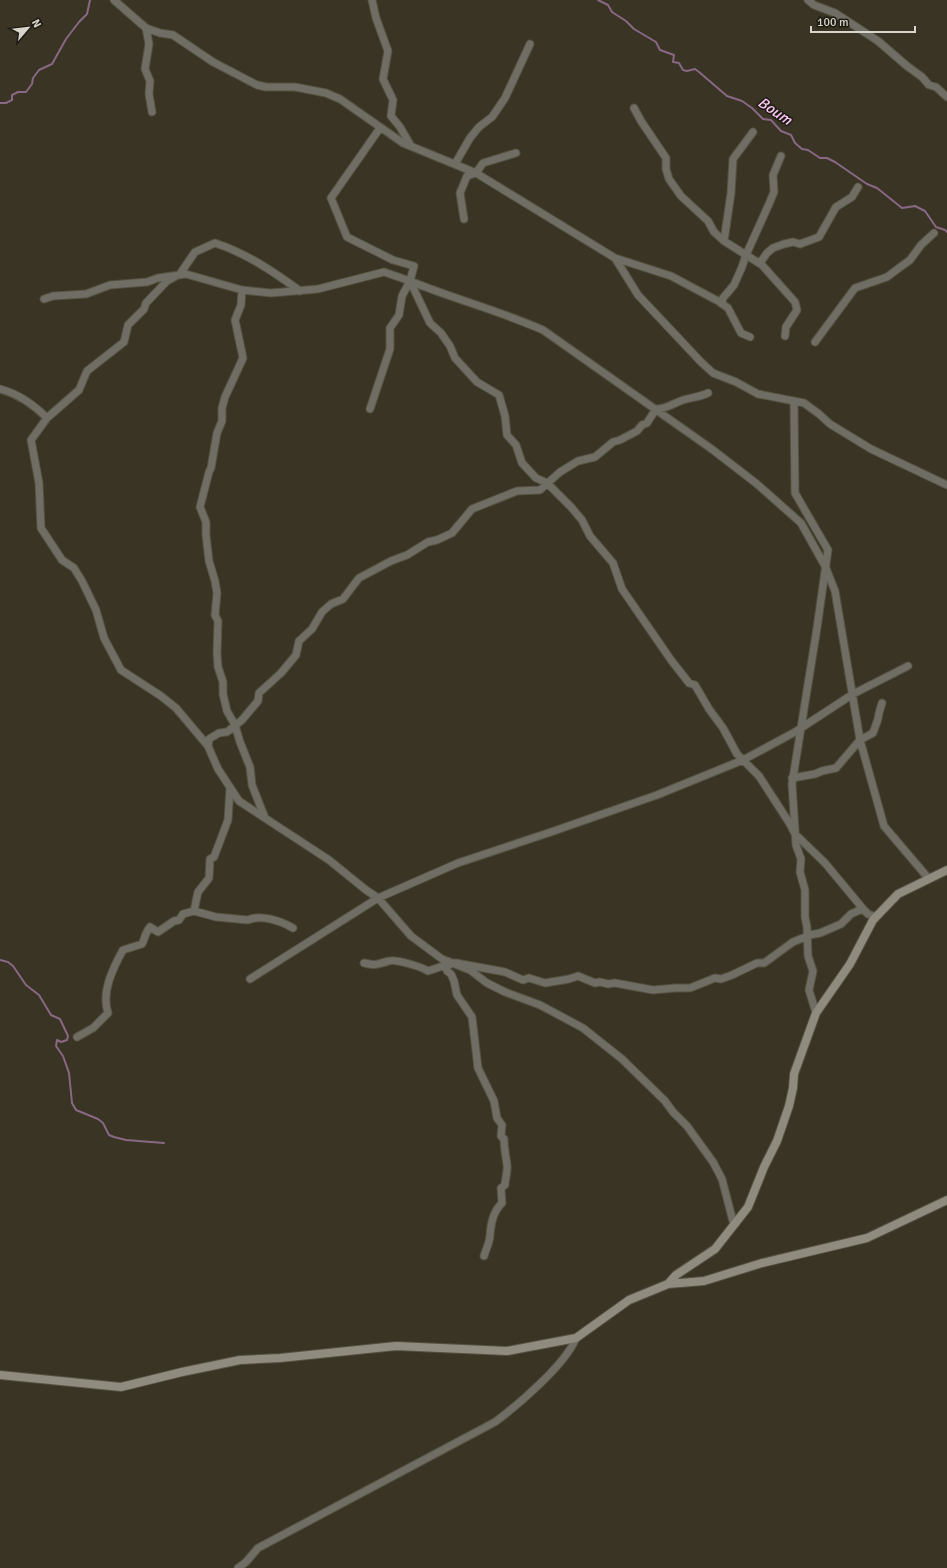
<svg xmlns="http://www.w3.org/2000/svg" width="947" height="1568" viewBox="0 0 947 1568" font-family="Signika,sans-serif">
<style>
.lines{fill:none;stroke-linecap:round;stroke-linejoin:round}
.stream{stroke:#886884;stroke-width:2}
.street-casing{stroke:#565141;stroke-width:9}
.secondary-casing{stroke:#565141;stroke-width:10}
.street{stroke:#6f6d64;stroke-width:7}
.secondary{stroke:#8f8c7f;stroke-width:8}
.labels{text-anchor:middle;stroke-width:3;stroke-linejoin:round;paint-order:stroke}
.water-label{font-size:15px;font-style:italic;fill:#ffc8f8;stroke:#1e1c14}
</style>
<rect width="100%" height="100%" fill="#393423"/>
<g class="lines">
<path class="stream" d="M 598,0 L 608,5 L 612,12 L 626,21 L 634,29 L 656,42 L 660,50 L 674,55 L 673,62 L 679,63 L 683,70 L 687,71 L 695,69 L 699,72 L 727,96 L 742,101 L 752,108 L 763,119 L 771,120 L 781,131 L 791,135 L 795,143 L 802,149 L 808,150 L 820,158 L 827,158 L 835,162 L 867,184 L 877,188 L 902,208 L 915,206 L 925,211 L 936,227 L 945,230 L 947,232
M 0,103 L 6,103 L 12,100 L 12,95 L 18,92 L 26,92 L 32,84 L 33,78 L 39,70 L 52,64 L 66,39 L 79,22 L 87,14 L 90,0
M 0,960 L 8,962 L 13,966 L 26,985 L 39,995 L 51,1015 L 60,1019 L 68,1036 L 67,1040 L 61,1042 L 57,1040 L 56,1046 L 63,1056 L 69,1073 L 72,1103 L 76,1110 L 98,1119 L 103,1123 L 109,1135 L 114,1137 L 126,1140 L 164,1143"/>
<defs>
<path id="street" d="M 114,0 L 146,28 L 160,33 L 173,35 L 213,62 L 257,85 L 266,87 L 295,87 L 326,93 L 340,99 L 403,143 L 476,173 L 615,258 L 638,295 L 701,362 L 713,373 L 736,382 L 758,394 L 804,403 L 819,414 L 830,424 L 871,449 L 947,485
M 372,0 L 376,18 L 388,51 L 383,79 L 393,100 L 391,116 L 400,127 L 411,146
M 808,0 L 814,5 L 835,13 L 878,41 L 907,66 L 922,77 L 929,85 L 936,87 L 947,97
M 146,28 L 149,44 L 145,69 L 150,81 L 149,94 L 152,112
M 634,108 L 641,121 L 666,158 L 666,169 L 669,179 L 681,196 L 708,221 L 714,232 L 724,241 L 762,265 L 795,302 L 797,310 L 786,327 L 785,336
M 455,164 L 470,138 L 479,127 L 492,117 L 505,98 L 530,44
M 464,219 L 460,193 L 467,176 L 476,173 L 483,163 L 516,153
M 724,241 L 731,193 L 733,159 L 753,132
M 615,258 L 671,276 L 718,301 L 728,308 L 741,333 L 750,337
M 760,263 L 767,253 L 773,248 L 784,244 L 793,242 L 800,244 L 819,237 L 836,207 L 852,197 L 858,187
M 242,290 L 241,305 L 235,320 L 243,358 L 225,397 L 222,408 L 222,421 L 217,433 L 211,468 L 209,472 L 200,507 L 206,522 L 206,535 L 209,561 L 215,581 L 217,593 L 215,615 L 218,621 L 217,653 L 218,667 L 223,682 L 223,694 L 227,711 L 235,725 L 240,742 L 250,767 L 252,785 L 265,818
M 300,291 C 274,272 246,253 215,243 L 195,252 L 180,274 L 167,281 L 146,303 L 144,309 L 128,325 L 124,342 L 87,371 L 79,390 L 47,418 L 31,440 L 39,483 L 41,528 L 62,560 L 74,568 L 82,581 L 96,610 L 104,638 L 121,670 L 161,696 L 176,708 L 208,746 L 218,769 L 239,801 L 329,860 L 366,890 L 378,898 L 411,936 L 442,959 L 470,970 L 487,983 L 505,992 L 540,1005 L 583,1028 L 622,1059 L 665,1101 L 673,1112 L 687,1126 L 713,1162 L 722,1179 L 730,1210 L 733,1221 L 736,1223
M 44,299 L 53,296 L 86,294 L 110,285 L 147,282 L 158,278 L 186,274 L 242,290 L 271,293 L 318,289 L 384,272 L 410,281 L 414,266 L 393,260 L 347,237 L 331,198 L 380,128
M 722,304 L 723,298 L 734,285 L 742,267 L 746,255 L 769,204 L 774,192 L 773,175 L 781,156
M 815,342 L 855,288 L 887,277 L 899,268 L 910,260 L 921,245 L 934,233
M 0,389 C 19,394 33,404 47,418
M 794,403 L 795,493 L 828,550 L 817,628 L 792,784 L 796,845 L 801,859 L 800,872 L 805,890 L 805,917 L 807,927 L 808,956 L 813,971 L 809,990 L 816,1013
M 370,409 L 390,349 L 390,328 L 399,315 L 402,296 L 410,281
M 208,746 L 209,739 L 219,733 L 227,732 L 242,720 L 258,701 L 259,693 L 281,673 L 296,655 L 299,641 L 312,629 L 322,612 L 331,604 L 343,599 L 359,578 L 391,561 L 407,555 L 428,542 L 437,540 L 452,533 L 472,509 L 517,491 L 540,490 L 560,472 L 578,461 L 595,457 L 613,442 L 620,440 L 637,431 L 642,425 L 647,423 L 656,409 C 667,409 674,403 683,400 C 692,397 700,397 708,393
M 792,778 L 815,774 L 822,771 L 836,768 L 860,740 L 873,733 L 878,719 L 879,713 L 882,703
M 194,911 L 216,917 L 248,920 C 261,914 281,921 293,928
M 876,917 L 868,914 L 864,910 L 825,863 L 795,834 L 790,824 L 759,776 L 737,754 L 723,728 L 709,709 L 695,685 L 689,683 L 671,660 L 622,589 L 613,563 L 590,536 L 582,520 L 571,507 L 547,483 L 536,478 L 522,463 L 516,445 L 507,435 L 505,416 L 499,395 L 477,382 L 455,358 L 450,346 L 441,333 L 430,323 L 410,281 C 454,299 500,311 543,330 L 713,450 L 757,484 L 801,523 L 825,566 L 835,591 L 860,740 L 884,826 L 929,879
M 364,963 C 378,966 376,964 389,961 C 396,959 422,967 428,971 L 443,966 L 446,967 L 452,963 L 456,963 L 505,972 L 523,980 L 529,978 L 545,983 L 569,979 L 578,976 L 595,983 L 600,982 L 608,984 L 615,983 L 653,990 L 675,988 L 690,988 L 715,978 L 721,979 L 732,975 L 757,963 L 764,963 L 793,942 L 810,935 L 820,933 L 841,924 L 851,914 L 862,909
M 446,967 L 447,971 L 451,974 L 454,981 L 457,995 L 472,1017 L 478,1068 L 494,1101 L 497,1118 L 502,1125 L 501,1136 L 504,1139 C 504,1148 506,1156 507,1165 C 508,1171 505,1179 505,1185 L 501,1188 L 502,1203 C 493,1212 491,1223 490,1235 C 490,1242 486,1249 484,1256
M 250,979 L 378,898 L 458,863 L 551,832 L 657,795 L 743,760 L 795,732 L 853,694 L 908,666
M 77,1037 L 93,1028 L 108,1013 C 101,992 113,968 123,950 L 142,944 C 145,938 145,933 150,927 L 158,932 L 174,921 L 179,920 L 183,914 L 194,911 L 198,892 L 209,878 L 210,859 L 214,857 L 228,820 L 230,788
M 238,1568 L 246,1562 L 258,1548 L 495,1422 C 518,1405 566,1364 576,1338"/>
<path id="secondary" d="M 668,1284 L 676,1275 L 715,1249 L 748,1207 L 764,1167 L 777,1141 L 789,1106 L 793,1088 L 794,1074 L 816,1013 L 850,964 L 873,920 L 898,894 L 947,870
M 0,1375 L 121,1387 L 182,1372 L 240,1360 L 280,1358 L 396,1346 L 507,1351 L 576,1338 L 629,1300 L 668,1284 L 704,1281 L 762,1263 L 867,1238 L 947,1200"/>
</defs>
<use href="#street" class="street-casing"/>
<use href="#secondary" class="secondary-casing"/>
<use href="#street" class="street"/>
<use href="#secondary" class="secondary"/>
</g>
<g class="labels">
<g class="water-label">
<text transform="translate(775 111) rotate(34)" y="5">Boum</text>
</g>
</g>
<g transform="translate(28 28) rotate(62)" stroke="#1e1c14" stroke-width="3" paint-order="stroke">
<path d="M0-3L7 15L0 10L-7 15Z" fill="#d8d5cb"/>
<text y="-6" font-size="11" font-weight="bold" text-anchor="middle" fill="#d8d5cb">N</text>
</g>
<path d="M811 26v6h104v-6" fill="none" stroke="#d8d5cb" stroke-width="2"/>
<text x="817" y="26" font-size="12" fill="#d8d5cb" stroke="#1e1c14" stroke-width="3" paint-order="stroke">100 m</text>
</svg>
